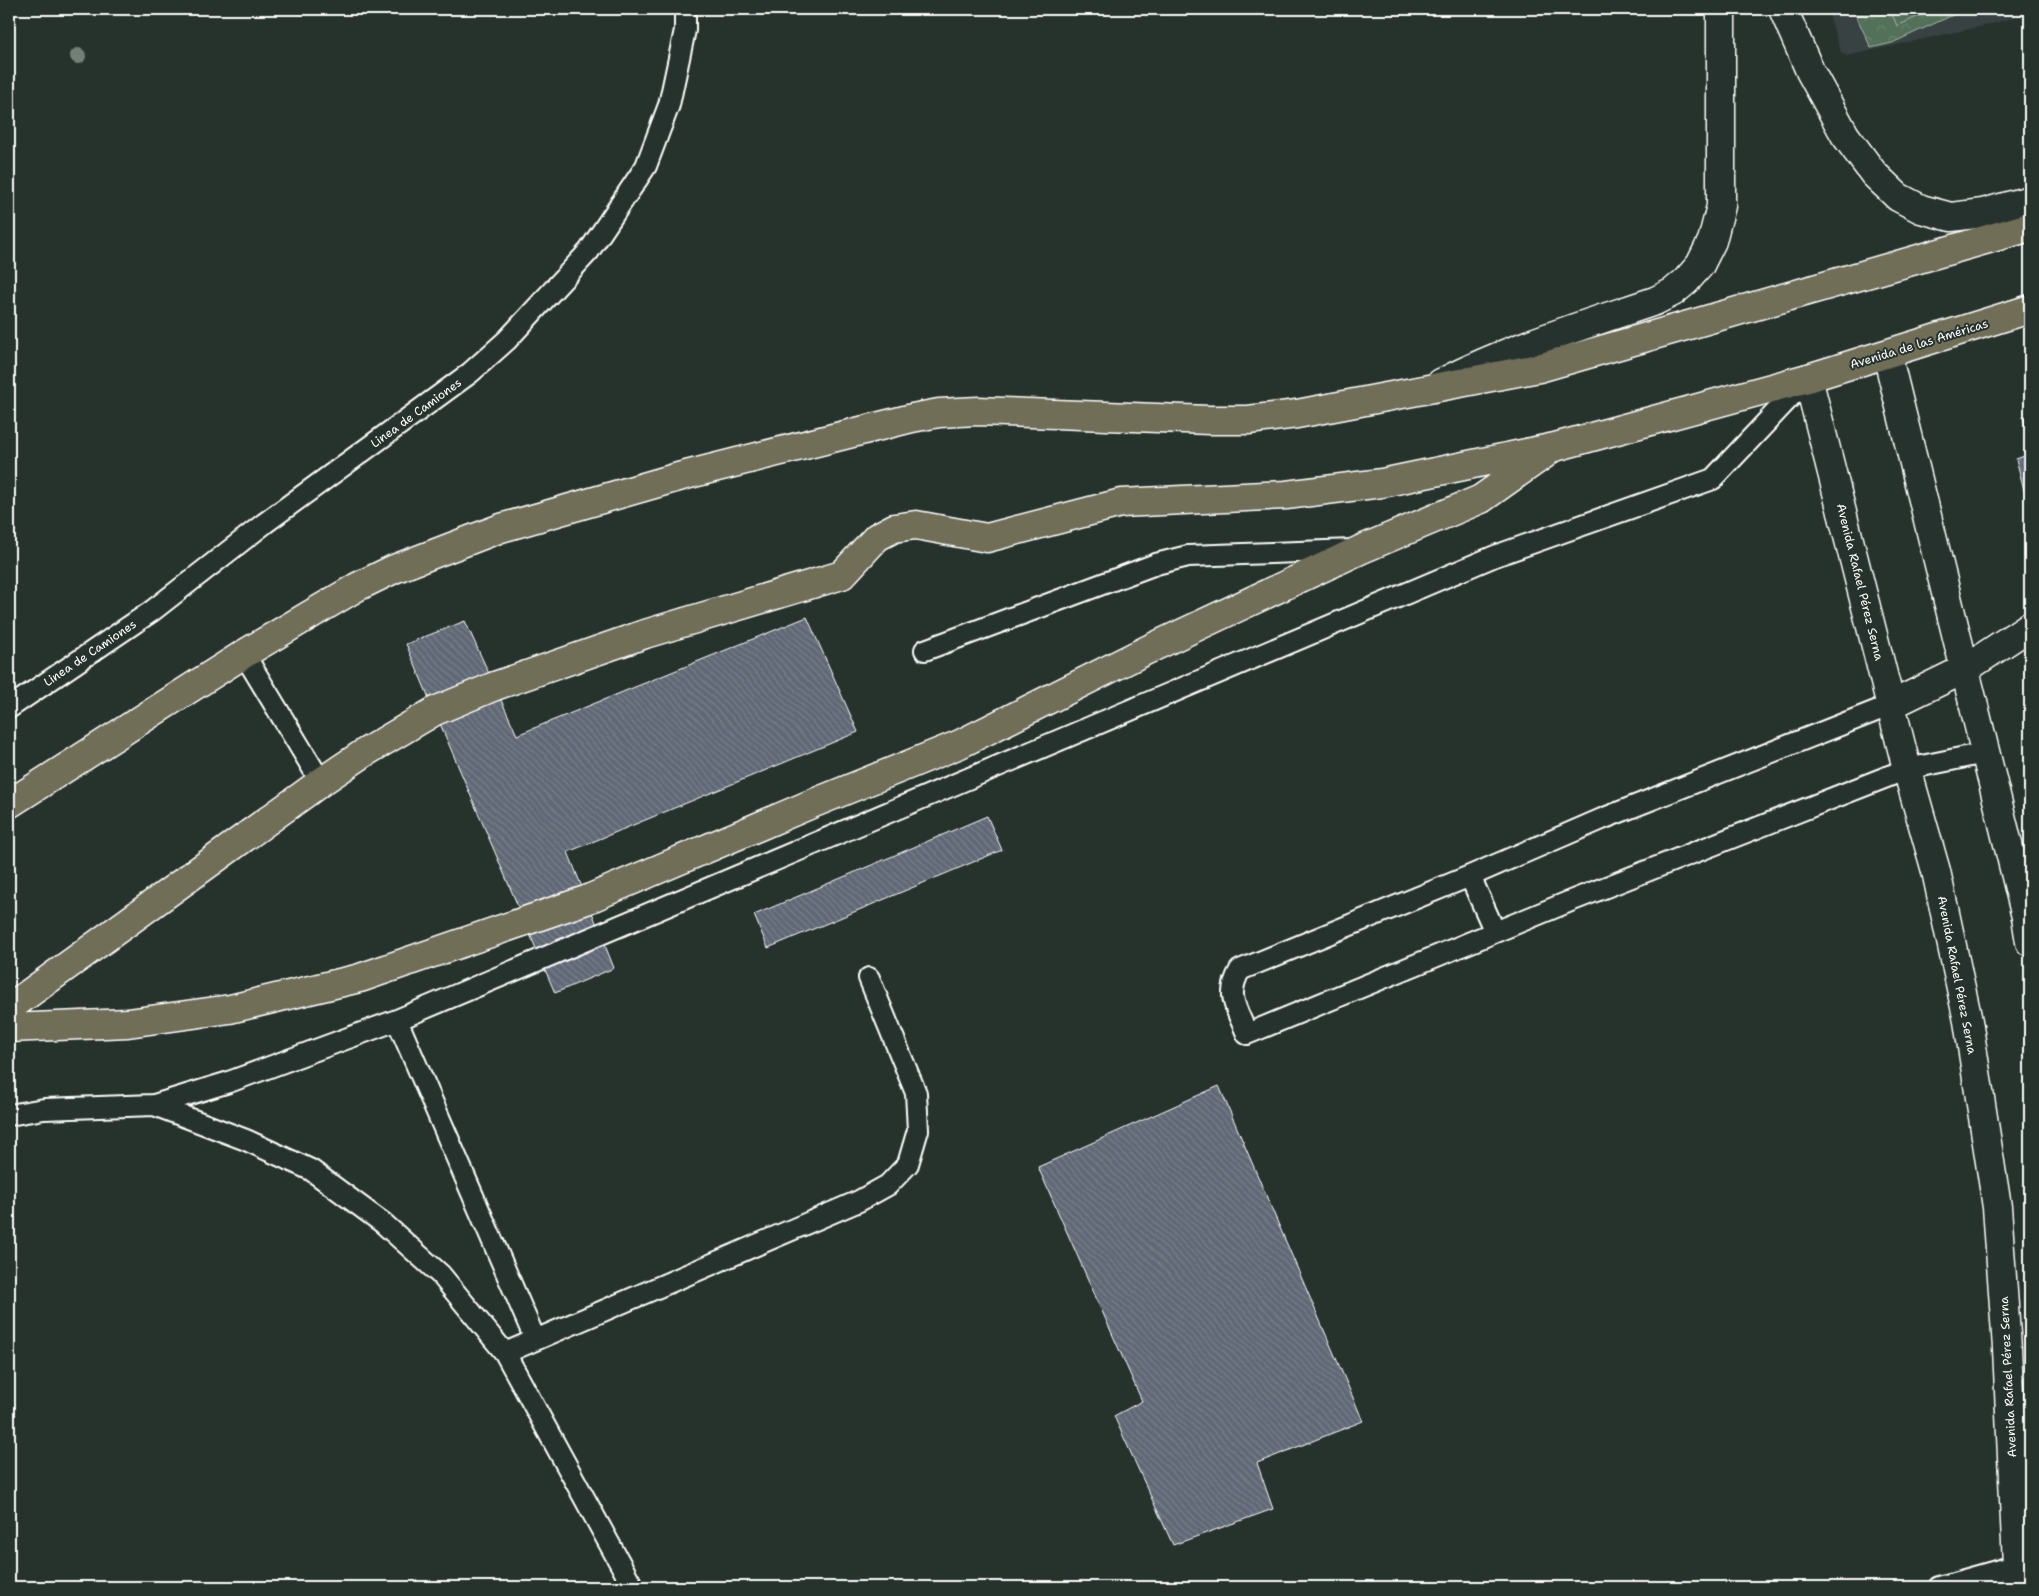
<svg xmlns="http://www.w3.org/2000/svg" width="2039" height="1596" viewBox="0 0 2039 1596" font-family="'Shantell Sans',sans-serif">
<style>
.built{fill:#374343}
.forest{fill:url(#forest-crowns);stroke:#a8b8ac}
.garden{fill:#527058;stroke:#a8b8ac}
.building{fill:url(#building-back-hatch);stroke:#fff}
.lines{fill:none;stroke-linecap:round;stroke-linejoin:round}
.lane-casing{stroke:#fff;stroke-width:24}
.street-casing{stroke:#fff;stroke-width:31}
.secondary-casing{stroke:#fff;stroke-width:31}
.highway-casing{stroke:#fff;stroke-width:31}
.lane{stroke:#26332d;stroke-width:20}
.street{stroke:#26332d;stroke-width:28}
.secondary{stroke:#26332d;stroke-width:28}
.highway{stroke:#716e59;stroke-width:28}
.tree{fill:#728077}
.labels{text-anchor:middle;stroke-width:4;stroke-linejoin:round;paint-order:stroke}
.street-label{font-size:12px;fill:#fff;stroke:#26332d}
</style>
<defs>
<pattern id="forest-crowns" width="20" height="18" patternUnits="userSpaceOnUse" patternTransform="scale(1.25)"><rect width="20" height="18" fill="#527058"/><path d="M2 6a3 3 0 1 1 6 0M12 15a3 3 0 1 1 6 0" fill="none" stroke="#6c8571"/></pattern>
<pattern id="building-back-hatch" width="6" height="6" patternUnits="userSpaceOnUse" patternTransform="scale(1.25)"><rect width="6" height="6" fill="#606875"/><path d="M-1 5l2 2M0 0l6 6M5-1l2 2" fill="none" stroke="#787f8a"/></pattern>
</defs>
<rect width="100%" height="100%" fill="#26332d"/>
<filter id="ink" filterUnits="userSpaceOnUse"><feTurbulence type="fractalNoise" baseFrequency=".02" numOctaves="2"/><feDisplacementMap in="SourceGraphic" scale="10" xChannelSelector="R" yChannelSelector="G"/><feConvolveMatrix kernelMatrix="1 2 1 2 8 2 1 2 1" color-interpolation-filters="sRGB"/></filter>
<g filter="url(#ink)">
<path class="built" d="M 1827,9 L 2030,9 L 2030,13 L 1987,25 L 1846,56 L 1841,52 Z"/>
<path class="forest" d="M 1853,9 L 1966,9 L 1892,43 L 1871,48 Z"/>
<path class="garden" d="M 1890,9 L 1934,9 L 1897,26 Z"/>
<path class="building" d="M 2030,415 L 2030,446 L 2023,417 Z
M 2030,454 L 2030,513 L 2016,459 Z
M 807,617 L 858,732 L 568,852 L 614,968 L 555,993 L 406,644 L 465,621 L 517,735 Z
M 987,816 L 1002,850 L 768,948 L 754,915 Z
M 1219,1086 L 1363,1421 L 1257,1463 L 1273,1509 L 1173,1545 L 1114,1416 L 1142,1401 L 1038,1167 Z"/>
<g class="lines">
<defs>
<path id="lane" d="M 925,650 L 1156,564 L 1188,556 L 1353,550
M 244,654 L 321,782
M 1891,705 L 1602,819 L 1470,876 L 1240,970 C 1225,996 1237,1009 1247,1034 L 1573,900 L 1907,769 L 1985,753
M 9,708 L 152,611 L 265,523 L 470,373 L 507,340 L 589,251 L 646,166 L 669,105 L 685,30 L 685,9
M 1470,876 L 1495,932
M 397,1020 L 535,1339
M 154,1105 L 229,1082 L 397,1020 L 1495,556 L 1713,479 L 1808,378
M 9,1115 L 44,1109 L 154,1105 L 246,1140 L 311,1170 L 383,1223 L 441,1275 L 505,1353 L 633,1587
M 505,1353 L 859,1201 L 888,1185 L 908,1164 L 918,1130 L 916,1093 L 869,978
M 1939,1587 L 2017,1565 L 2029,1564"/>
<path id="street" d="M 1891,705 L 1965,669 L 2030,626"/>
<path id="secondary" d="M 1783,9 L 1810,71 L 1845,135 L 1874,174 L 1898,197 L 1921,209 L 1951,217 L 1983,213 L 2030,200
M 1887,354 L 2026,917 L 2030,942
M 1808,378 L 1907,769 L 1936,871 L 1968,1021 L 1997,1207 L 2007,1348 L 2017,1565 L 2016,1587
M 1441,383 C 1511,347 1581,326 1655,301 L 1673,292 L 1686,281 L 1700,265 L 1712,241 L 1721,206 L 1721,9"/>
<path id="highway" d="M 9,804 L 244,654 L 357,587 L 394,569 L 501,528 L 682,476 L 912,418 L 939,413 L 978,411 L 1209,420 L 1248,420 L 1297,414 L 1539,368 L 2030,227
M 9,1008 L 321,782 L 364,753 L 435,711 L 495,686 L 645,634 L 842,575 L 877,537 L 894,528 L 916,525 L 987,538 L 1121,503 L 1286,495 L 1382,483 L 1555,447 L 1808,378 L 2030,309
M 9,1028 L 128,1023 L 230,1009 L 360,978 L 586,900 L 809,805 L 960,744 L 1147,650 L 1362,549 L 1481,499 L 1546,453"/>
</defs>
<use href="#lane" class="lane-casing"/>
<use href="#street" class="street-casing"/>
<use href="#secondary" class="secondary-casing"/>
<use href="#highway" class="highway-casing"/>
<use href="#lane" class="lane"/>
<use href="#street" class="street"/>
<use href="#secondary" class="secondary"/>
<use href="#highway" class="highway"/>
</g>
<circle class="tree" cx="78" cy="56" r="8"/>
</g>
<g class="labels">
<g class="street-label">
<text transform="translate(1919 344) rotate(-17)" y="4">Avenida de las Américas</text>
<text transform="translate(416 413) rotate(-36)" y="4">Linea de Camiones</text>
<text transform="translate(1860 582) rotate(76)" y="4">Avenida Rafael Pérez Serna</text>
<text transform="translate(90 653) rotate(-34)" y="4">Linea de Camiones</text>
<text transform="translate(1957 975) rotate(79)" y="4">Avenida Rafael Pérez Serna</text>
<text transform="translate(2008 1377) rotate(-93)" y="4">Avenida Rafael Pérez Serna</text>
</g>
</g>
<rect width="2039" height="1596" fill="none" stroke="#26332d" stroke-width="30"/>
<rect x="15" y="15" width="2009" height="1566" fill="none" stroke="#fff" stroke-width="2" filter="url(#ink)"/>
</svg>
